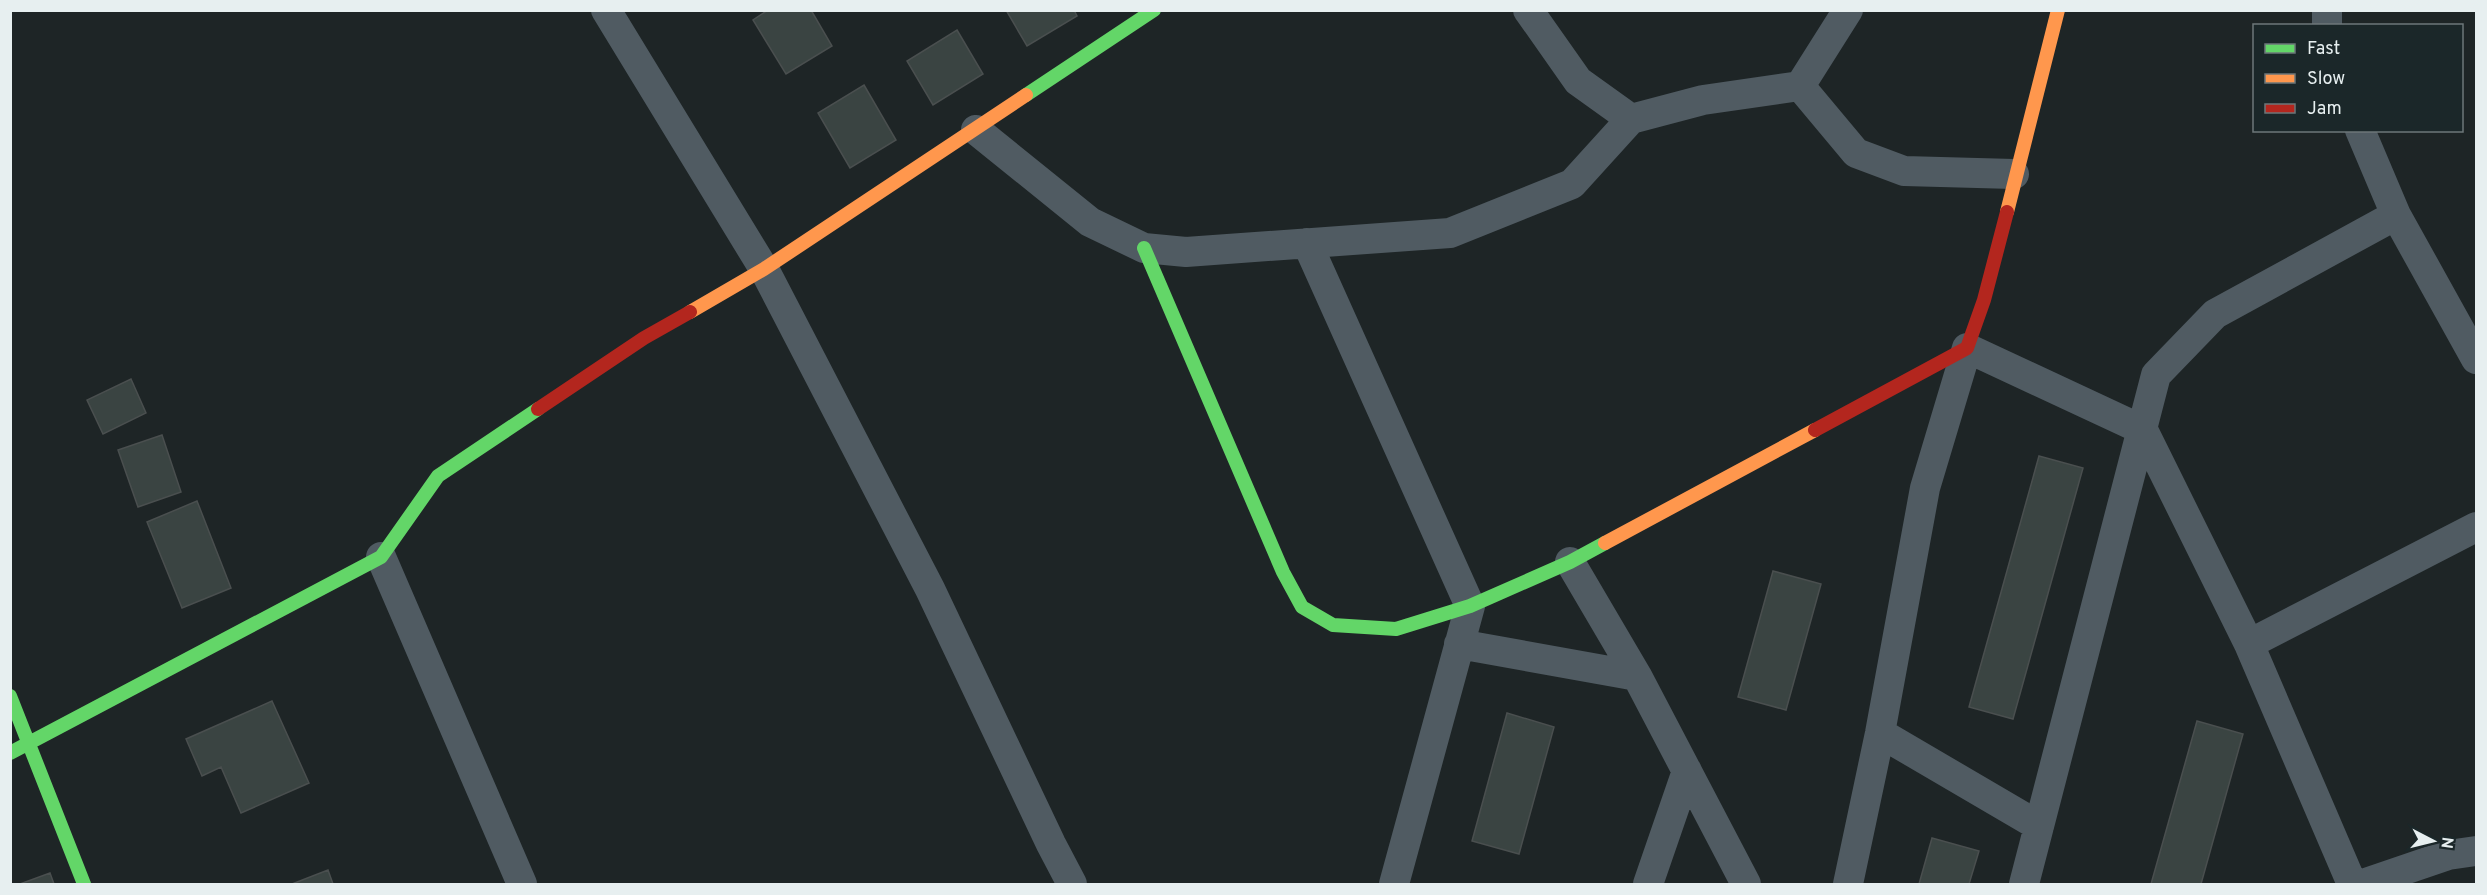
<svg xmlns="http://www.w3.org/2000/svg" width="2487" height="895" viewBox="0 0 2487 895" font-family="Overpass,sans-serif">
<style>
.building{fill:#3a4442;stroke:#4a4f4f;stroke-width:1.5}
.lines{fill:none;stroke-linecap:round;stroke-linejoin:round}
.street{stroke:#505b62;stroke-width:30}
.fast{stroke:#63d668;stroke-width:14}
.slow{stroke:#ff974d;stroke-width:14}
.jam{stroke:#b3261e;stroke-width:14}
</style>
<rect width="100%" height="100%" fill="#1e2526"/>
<path class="building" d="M 768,10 L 811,10 L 832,46 L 786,74 L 753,20 Z
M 1006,10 L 1074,10 L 1077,16 L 1027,46 Z
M 957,30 L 983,74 L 933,105 L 907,61 Z
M 864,85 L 896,140 L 850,168 L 818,113 Z
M 131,379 L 146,413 L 103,434 L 87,400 Z
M 162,435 L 181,492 L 138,507 L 118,450 Z
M 2039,456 L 2083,468 L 2013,719 L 1969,707 Z
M 197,501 L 231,588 L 182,608 L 147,522 Z
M 1773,571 L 1821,584 L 1786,710 L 1738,697 Z
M 272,701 L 309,783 L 241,813 L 221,767 L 202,776 L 186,739 Z
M 1507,713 L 1554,727 L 1519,854 L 1472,841 Z
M 2197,721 L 2243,734 L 2201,884 L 2151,884 Z
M 1932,838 L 1979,851 L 1969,884 L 1919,884 Z
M 328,870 L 333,884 L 292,884 Z
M 50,873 L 54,884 L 20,884 Z"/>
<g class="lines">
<path class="street" d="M 606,10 L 764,269 L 930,589 L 1051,844 L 1072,884
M 1528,10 L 1578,81 L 1631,119
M 2327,10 L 2327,26
M 1800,86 L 1856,153 L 1904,171 L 2014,174
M 976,130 L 1090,222 L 1144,248 L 1186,252 L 1450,233 L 1572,184 L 1631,119 L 1703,100 L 1800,86 L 1848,10
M 2360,130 L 2396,215 L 2476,359
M 1307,243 L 1470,606 L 1394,884
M 381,557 L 522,884
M 1570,562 L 1637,676 L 1746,884
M 1459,644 L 1637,676
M 2249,644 L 2476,527
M 1880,733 L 2039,826
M 1648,884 L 1687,771
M 1848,884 L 1880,733 L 1925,488 L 1967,348 L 2143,430 L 2249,644 L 2352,884
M 2024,884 L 2156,375 L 2215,314 L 2396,215
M 2363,884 L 2448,855 L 2476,851"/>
<path class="fast" d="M 1026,95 L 1154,10
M 1144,248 L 1283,572 L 1302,607 L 1333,625 L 1396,629 L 1470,606 L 1570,562 L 1605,543
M 10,696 L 84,884
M 10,753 L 381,557 L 438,476 L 538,409"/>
<path class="slow" d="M 2007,212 L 2058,10
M 690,312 L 764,269 L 1026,95
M 1605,543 L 1815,430"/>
<path class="jam" d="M 538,409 L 644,338 L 690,312
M 1815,430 L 1967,348 L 1984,300 L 2007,212"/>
</g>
<rect width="2487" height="895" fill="none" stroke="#e7eff0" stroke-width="24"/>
<rect x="2253" y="24" width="210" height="108" fill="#1b2729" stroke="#6d7779" stroke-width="1.5"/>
<rect x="2265" y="44" width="30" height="9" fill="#63d668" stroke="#6d7779" stroke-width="1.5"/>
<text x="2307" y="54" font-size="18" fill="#e7eff0">Fast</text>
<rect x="2265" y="74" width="30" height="9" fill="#ff974d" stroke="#6d7779" stroke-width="1.5"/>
<text x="2307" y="84" font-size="18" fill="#e7eff0">Slow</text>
<rect x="2265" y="104" width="30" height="9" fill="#b3261e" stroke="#6d7779" stroke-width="1.5"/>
<text x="2307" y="114" font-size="18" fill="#e7eff0">Jam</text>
<g transform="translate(2433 841) rotate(97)" stroke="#1b2729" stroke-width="4.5" paint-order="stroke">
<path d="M0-4.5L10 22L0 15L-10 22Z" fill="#e7eff0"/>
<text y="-9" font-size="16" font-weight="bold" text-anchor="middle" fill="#e7eff0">N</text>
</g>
</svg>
